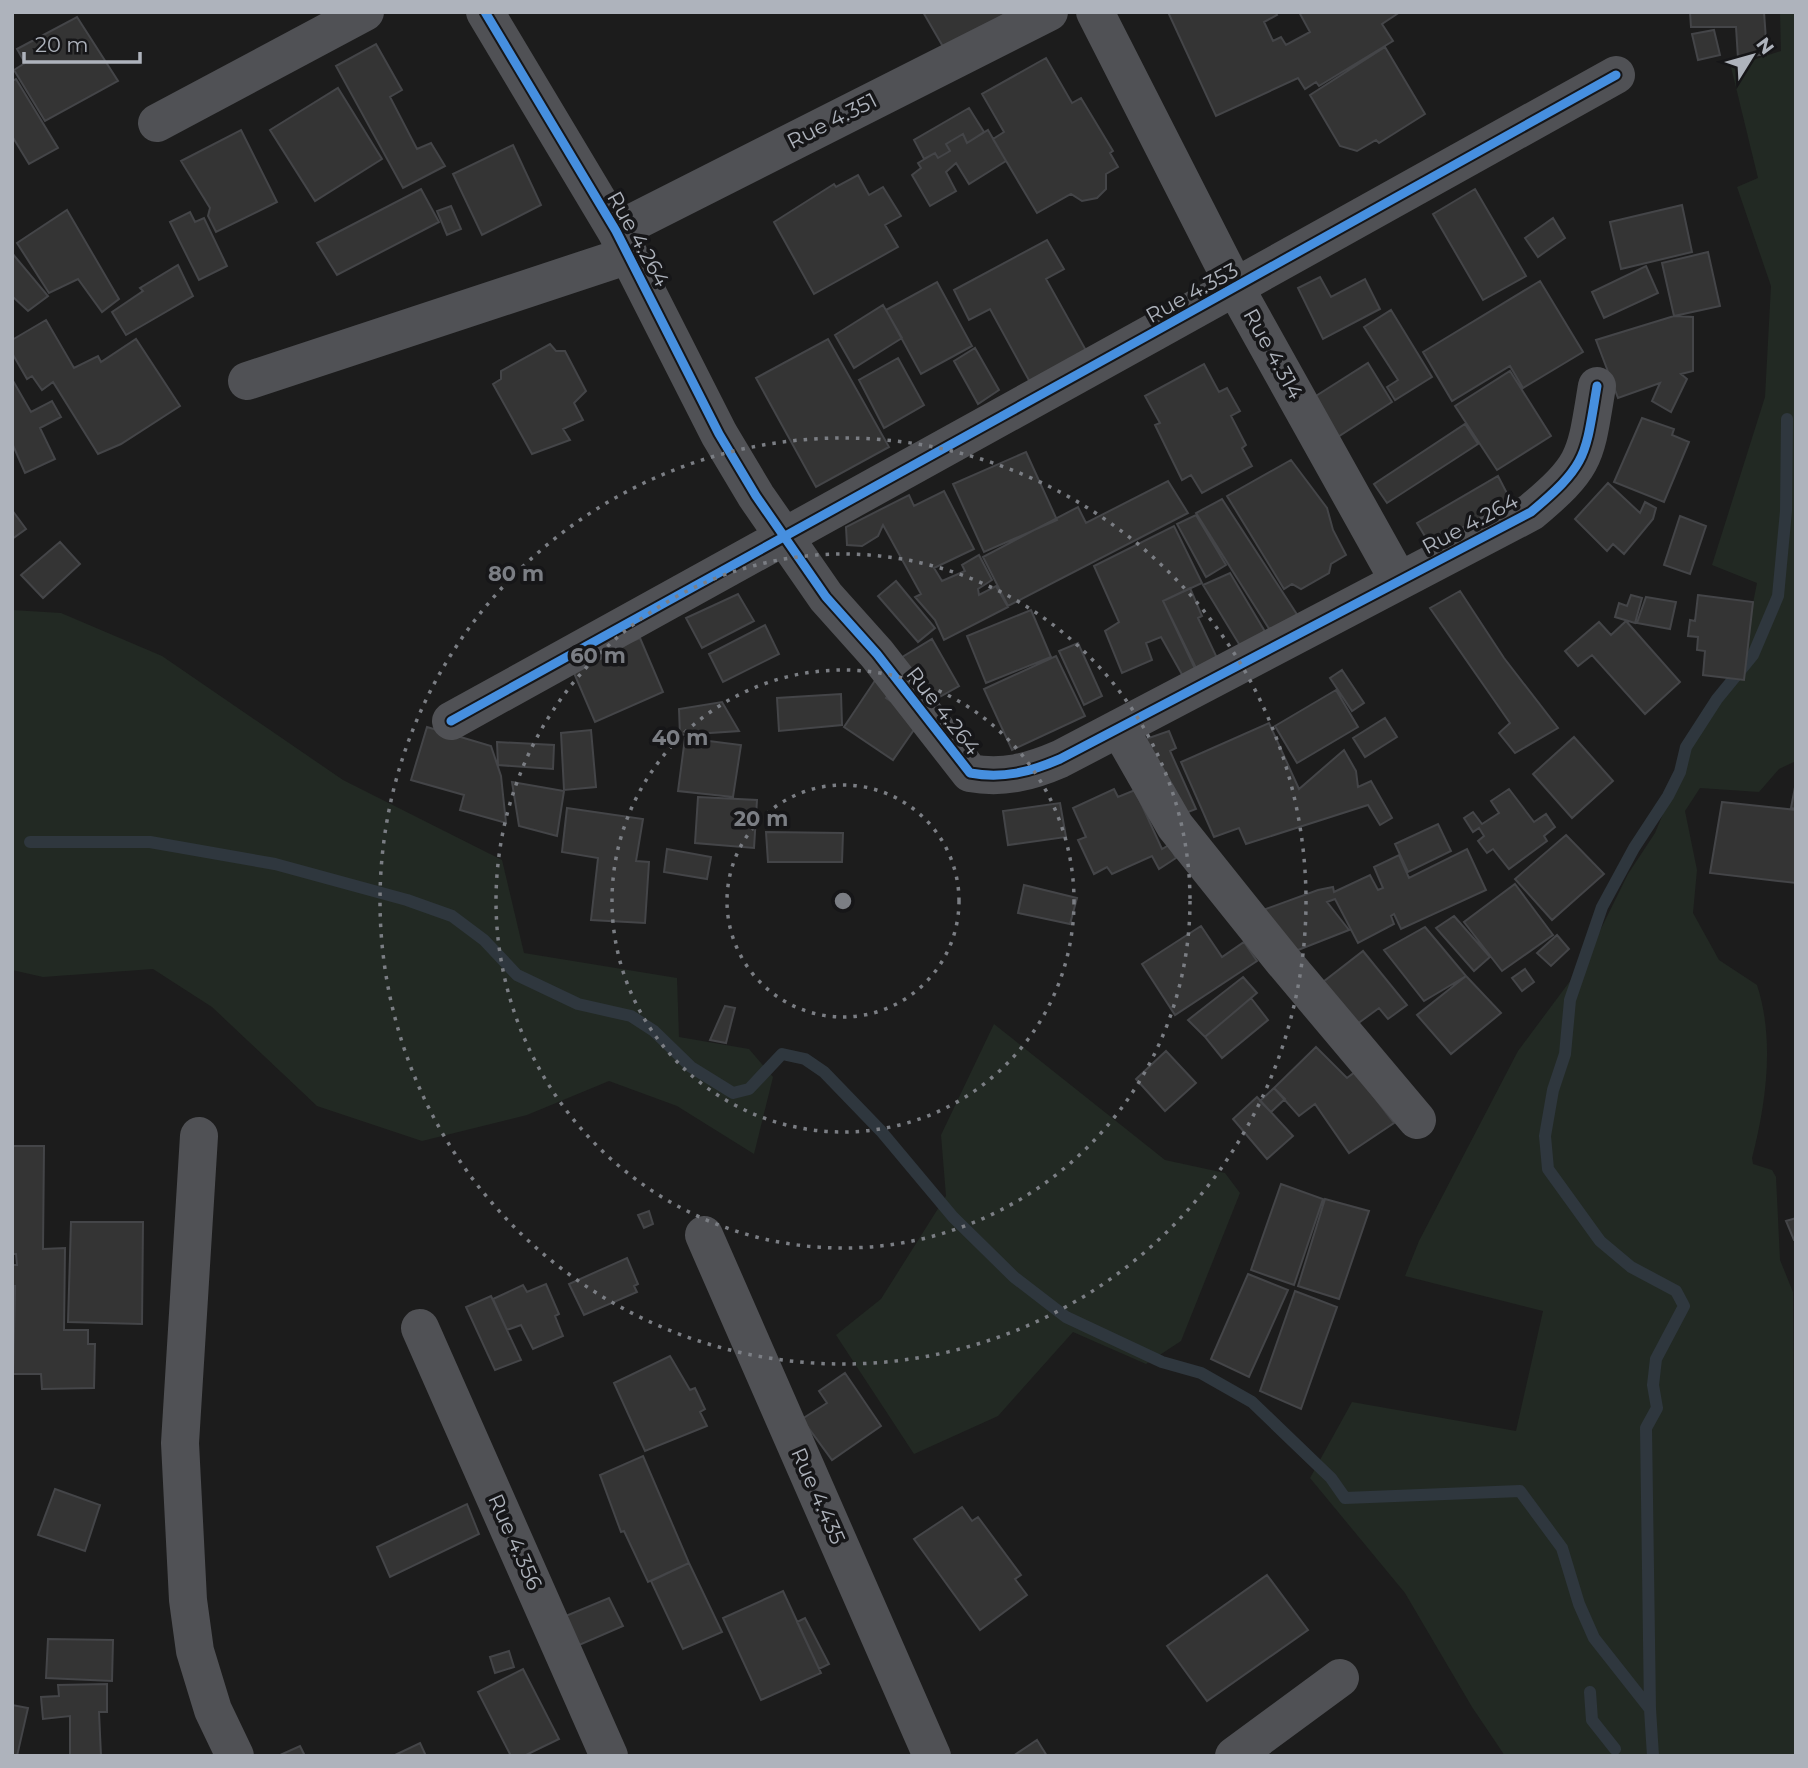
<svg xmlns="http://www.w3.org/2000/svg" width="1808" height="1768" viewBox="0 0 1808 1768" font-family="Montserrat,sans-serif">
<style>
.green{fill:#222923}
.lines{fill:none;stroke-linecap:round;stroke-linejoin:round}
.stream{stroke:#2f373e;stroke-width:12}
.building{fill:#343434;stroke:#444548;stroke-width:2}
.minor{stroke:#505155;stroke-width:38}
.cycleway-casing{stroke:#161618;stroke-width:13}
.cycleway{stroke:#468fdf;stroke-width:9}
.ring{fill:none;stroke:#7b7e84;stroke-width:3.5;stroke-dasharray:3.5 7}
.labels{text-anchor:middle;stroke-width:7;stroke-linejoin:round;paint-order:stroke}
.street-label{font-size:21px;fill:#aeb3bc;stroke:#161618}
.centre{fill:#7b7e84;stroke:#161618;stroke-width:3.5}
.ring-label{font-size:21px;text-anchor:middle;font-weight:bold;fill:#7b7e84;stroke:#161618;stroke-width:7;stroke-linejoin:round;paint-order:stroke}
</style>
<rect width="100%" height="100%" fill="#1c1c1c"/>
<path class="green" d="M 1780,12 L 1796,12 L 1796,761 L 1779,769 L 1759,792 L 1700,788 L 1685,811 L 1697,870 L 1693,913 L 1719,960 L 1757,985 C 1775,1040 1766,1104 1752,1158 L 1753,1164 L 1772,1170 L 1776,1177 L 1780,1260 L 1793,1292 L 1796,1756 L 1505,1756 L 1472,1707 L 1405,1593 L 1310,1478 L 1352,1402 L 1516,1431 L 1543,1311 L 1405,1276 L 1419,1241 L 1518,1051 L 1585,961 L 1628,874 L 1655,833 L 1688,754 L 1686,747 L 1739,672 L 1757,583 L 1712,565 L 1765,397 L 1771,286 L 1737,187 L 1758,178 L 1731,67 L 1781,51 Z
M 12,610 L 61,613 L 162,656 L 343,780 L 502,860 L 524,953 L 677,978 L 679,1037 L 749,1049 L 773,1077 L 754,1154 L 677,1106 L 609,1081 L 527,1115 L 422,1141 L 317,1106 L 212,1007 L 153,969 L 43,977 L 12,970 Z
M 994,1024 L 1165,1160 L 1225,1173 L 1240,1193 L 1181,1341 L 1146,1364 L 1073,1332 L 998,1416 L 914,1454 L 836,1335 L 881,1299 L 946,1196 L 941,1135 Z"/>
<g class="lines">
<path class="stream" d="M 30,842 L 150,842 L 275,864 L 407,900 L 452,916 L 484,940 L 517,975 L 578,1004 L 631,1016 L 654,1031 L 691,1067 L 733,1093 L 749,1089 L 782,1054 L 805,1059 L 824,1072 L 881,1131 L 953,1217 L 1014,1277 L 1066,1317 L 1162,1362 L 1201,1373 L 1252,1402 L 1331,1478 L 1345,1498 L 1520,1491 L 1562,1548 L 1579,1604 L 1594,1638 L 1650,1709 L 1653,1756
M 1590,1692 L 1592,1720 L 1615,1749
M 1650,1709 L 1646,1428 L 1657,1408 L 1653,1385 L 1656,1359 L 1684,1306 L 1676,1291 L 1631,1267 L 1600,1241 L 1548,1169 L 1545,1136 L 1553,1090 L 1565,1054 L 1570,1000 L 1602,907 L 1634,848 L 1668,796 L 1680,772 L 1686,747 L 1717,699 L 1753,655 L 1778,596 L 1786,511 L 1787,419"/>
</g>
<path class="building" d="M 923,12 L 1007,12 L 949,57 Z
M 1168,12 L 1275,12 L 1277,15 L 1264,22 L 1273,41 L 1281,37 L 1286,45 L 1310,32 L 1299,12 L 1400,12 L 1382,24 L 1393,41 L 1319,86 L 1316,82 L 1305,89 L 1298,78 L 1216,116 Z
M 1690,12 L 1764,12 L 1767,54 L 1738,58 L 1736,27 L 1691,27 Z
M 77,17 L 118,81 L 45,121 L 14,70 L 25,63 L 17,49 Z
M 1714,30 L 1720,55 L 1698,60 L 1692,34 Z
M 376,44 L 402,90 L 390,97 L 417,149 L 431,143 L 445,166 L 403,188 L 336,66 Z
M 1385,47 L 1425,114 L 1379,143 L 1376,140 L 1357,151 L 1340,146 L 1310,95 Z
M 1046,58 L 1072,103 L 1081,98 L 1113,151 L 1110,153 L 1118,167 L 1106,174 L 1106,189 L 1097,198 L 1082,201 L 1071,194 L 1037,213 L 993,139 L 1004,132 L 982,94 Z
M 16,79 L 58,148 L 29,164 L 12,136 L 12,81 Z
M 338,88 L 382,159 L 315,201 L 270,130 Z
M 969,108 L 984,132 L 967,143 L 963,134 L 946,144 L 950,151 L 938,158 L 935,153 L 924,159 L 914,140 Z
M 241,130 L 277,202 L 216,232 L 208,216 L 210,208 L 181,161 Z
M 988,130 L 1006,161 L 969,184 L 956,163 L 946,172 L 956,191 L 930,206 L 912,175 L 921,168 L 918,163 L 935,153 L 938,158 L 950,151 L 946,144 L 963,134 L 967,143 Z
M 513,145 L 541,205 L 482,235 L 453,174 Z
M 858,175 L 869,195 L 883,187 L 901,216 L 885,225 L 898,247 L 814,294 L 774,222 L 834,184 L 836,187 Z
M 421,189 L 439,222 L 337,275 L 317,243 Z
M 1475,189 L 1526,276 L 1483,300 L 1433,214 Z
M 1682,205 L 1692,252 L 1621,269 L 1610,222 Z
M 451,206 L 461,229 L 447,235 L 437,211 Z
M 67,210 L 119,299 L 102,312 L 78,279 L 49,293 L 17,243 Z
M 190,212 L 195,222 L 204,218 L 227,266 L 199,280 L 170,222 Z
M 1553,218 L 1565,238 L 1538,257 L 1525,238 Z
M 1047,240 L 1064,269 L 1046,279 L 1088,354 L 1031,384 L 990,309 L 969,320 L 954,290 Z
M 1708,252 L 1720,306 L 1674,316 L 1662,263 Z
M 12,253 L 48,296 L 28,311 L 12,296 Z
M 178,265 L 193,296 L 126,335 L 112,312 L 143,291 L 140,288 Z
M 1646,266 L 1658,293 L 1604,318 L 1592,292 Z
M 1320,277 L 1331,297 L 1365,279 L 1380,309 L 1323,339 L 1298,288 Z
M 1540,281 L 1583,352 L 1523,388 L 1510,366 L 1452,401 L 1423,352 Z
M 937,282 L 972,346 L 921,374 L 886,310 Z
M 883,305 L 902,338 L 854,368 L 835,335 Z
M 1391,310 L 1432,377 L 1395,400 L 1387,387 L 1398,380 L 1364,327 Z
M 1674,316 L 1693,317 L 1693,371 L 1681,374 L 1687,379 L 1671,412 L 1652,401 L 1660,383 L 1618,398 L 1596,340 Z
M 46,320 L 74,368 L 98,356 L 101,362 L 136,339 L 180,406 L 121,444 L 98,454 L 53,382 L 42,390 L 32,376 L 27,379 L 12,353 L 12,340 Z
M 828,339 L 889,447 L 816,487 L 756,378 Z
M 550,344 L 556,351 L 565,351 L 586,391 L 574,403 L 583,420 L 563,429 L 570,440 L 532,454 L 493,384 L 501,379 L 501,371 Z
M 975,348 L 999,390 L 978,404 L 954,361 Z
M 898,358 L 924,405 L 884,428 L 859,380 Z
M 1368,363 L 1392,402 L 1333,440 L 1308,401 Z
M 1204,364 L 1219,392 L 1227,388 L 1240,411 L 1231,416 L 1246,445 L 1242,448 L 1252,466 L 1202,493 L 1191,475 L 1182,480 L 1155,425 L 1160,423 L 1145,396 Z
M 1510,371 L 1551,436 L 1497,470 L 1455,406 Z
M 12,379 L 31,412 L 52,401 L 61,417 L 40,428 L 55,459 L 25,473 L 12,443 Z
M 1642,418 L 1674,429 L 1672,435 L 1689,442 L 1664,502 L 1614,482 Z
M 1465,424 L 1478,444 L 1387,503 L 1374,484 Z
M 1026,452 L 1057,520 L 984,552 L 953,484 Z
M 1291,460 L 1327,508 L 1333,530 L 1346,555 L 1331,564 L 1329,573 L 1301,589 L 1292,584 L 1284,589 L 1227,496 Z
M 1498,476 L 1511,501 L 1432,548 L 1417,523 Z
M 1168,481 L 1188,513 L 1008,606 L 983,557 L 1078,507 L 1086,523 Z
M 1608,483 L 1640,513 L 1645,502 L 1656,508 L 1653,519 L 1624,554 L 1613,544 L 1607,551 L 1575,519 Z
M 944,491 L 974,549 L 934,568 L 942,581 L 965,571 L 962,565 L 979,555 L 992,580 L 978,589 L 979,595 L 996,586 L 1008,607 L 944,640 L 935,620 L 915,597 L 921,594 L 883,525 L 878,536 L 862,546 L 847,545 L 846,527 L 909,495 L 914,506 Z
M 1222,499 L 1300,619 L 1275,638 L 1196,513 Z
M 12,510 L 26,529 L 12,539 Z
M 1196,515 L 1226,565 L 1206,577 L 1177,524 Z
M 1680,516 L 1706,526 L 1690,574 L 1664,565 Z
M 1174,526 L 1202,583 L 1163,601 L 1197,673 L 1184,678 L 1161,637 L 1146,643 L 1152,660 L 1122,673 L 1105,631 L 1119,622 L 1094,566 Z
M 60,542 L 80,564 L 43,598 L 21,575 Z
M 1230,573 L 1267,635 L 1242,649 L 1203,585 Z
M 896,581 L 935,628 L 918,642 L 878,596 Z
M 1190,588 L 1202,616 L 1198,618 L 1218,660 L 1197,670 L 1163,601 Z
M 1460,591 L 1504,658 L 1558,728 L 1515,753 L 1499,733 L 1510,723 L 1430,608 Z
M 738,594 L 754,621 L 702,648 L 686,618 Z
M 1631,595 L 1642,598 L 1635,623 L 1615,617 L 1619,603 L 1627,606 Z
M 1698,595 L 1753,602 L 1744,680 L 1703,675 L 1705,651 L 1697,650 L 1698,637 L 1688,636 L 1690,620 L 1695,621 Z
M 1646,597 L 1676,602 L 1670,629 L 1637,623 Z
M 1031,610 L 1051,657 L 986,683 L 967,636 Z
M 1626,621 L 1680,682 L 1645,714 L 1592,655 L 1578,666 L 1565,651 L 1599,622 L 1611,635 Z
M 765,625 L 779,654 L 723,682 L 709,654 Z
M 640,638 L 663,692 L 595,722 L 571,666 Z
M 932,639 L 959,686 L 920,708 L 894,662 Z
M 1078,643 L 1102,696 L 1084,705 L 1059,651 Z
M 1056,656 L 1085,716 L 1012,750 L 984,689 Z
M 1342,670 L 1364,703 L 1352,711 L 1330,678 Z
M 876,679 L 892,689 L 886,698 L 920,721 L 893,760 L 844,727 Z
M 1336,690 L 1358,727 L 1297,763 L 1275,726 Z
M 841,694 L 842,725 L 779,731 L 777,698 Z
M 722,702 L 739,731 L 680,735 L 679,709 Z
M 1385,718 L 1397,737 L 1365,757 L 1353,738 Z
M 1269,723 L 1299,789 L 1344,750 L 1356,771 L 1358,787 L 1371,781 L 1392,818 L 1380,825 L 1368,805 L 1246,844 L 1239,828 L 1214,837 L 1181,762 Z
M 427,727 L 491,746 L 501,776 L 506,823 L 460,810 L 464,795 L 411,780 Z
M 591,730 L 596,787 L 564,790 L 561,733 Z
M 1169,731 L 1176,748 L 1170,751 L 1196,809 L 1175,817 L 1140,741 Z
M 1574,737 L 1613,781 L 1572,818 L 1533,774 Z
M 685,738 L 741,745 L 733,797 L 678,791 Z
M 497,742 L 554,745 L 553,769 L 498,765 Z
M 512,782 L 564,791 L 557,836 L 519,826 Z
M 1796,782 L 1796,809 L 1791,808 Z
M 1114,789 L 1118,797 L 1135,790 L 1162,849 L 1169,845 L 1176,858 L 1159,869 L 1152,856 L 1112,874 L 1107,867 L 1094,874 L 1078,840 L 1086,837 L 1073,808 Z
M 1509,789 L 1534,822 L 1546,814 L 1555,827 L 1544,836 L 1547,841 L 1509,869 L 1493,849 L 1487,853 L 1478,841 L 1484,836 L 1479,828 L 1473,832 L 1464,818 L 1473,812 L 1482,824 L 1499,813 L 1491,801 Z
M 698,797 L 757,800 L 754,848 L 695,843 Z
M 1722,802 L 1796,810 L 1796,883 L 1710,873 Z
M 1060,803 L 1066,837 L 1008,845 L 1003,811 Z
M 567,808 L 643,819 L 636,861 L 649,862 L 645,923 L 591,920 L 598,858 L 562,852 Z
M 1438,824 L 1451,851 L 1408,872 L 1395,844 Z
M 766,832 L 843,833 L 842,862 L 768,862 Z
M 1566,835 L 1604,874 L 1552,920 L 1515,879 Z
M 667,849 L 711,857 L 707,879 L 664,872 Z
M 1467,849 L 1486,890 L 1401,929 L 1394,914 L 1391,916 L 1394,924 L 1358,943 L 1335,899 L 1327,902 L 1349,930 L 1293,952 L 1263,910 L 1318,890 L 1333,887 L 1334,892 L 1370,875 L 1378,890 L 1383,888 L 1374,867 L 1399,855 L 1409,878 Z
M 1515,884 L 1553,935 L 1502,971 L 1464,922 Z
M 1024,885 L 1077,898 L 1070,924 L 1018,913 Z
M 1454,916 L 1490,957 L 1474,971 L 1436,928 Z
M 1201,926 L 1222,957 L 1244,942 L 1257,961 L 1175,1015 L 1142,964 Z
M 1425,927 L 1466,976 L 1424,1001 L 1384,950 Z
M 1557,935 L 1569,949 L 1551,966 L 1537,953 Z
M 1363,951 L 1407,1005 L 1388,1019 L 1379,1008 L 1349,1030 L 1314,989 Z
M 1525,969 L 1534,982 L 1522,991 L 1512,978 Z
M 1466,976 L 1501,1013 L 1451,1054 L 1417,1015 Z
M 1243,977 L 1257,993 L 1205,1037 L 1188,1020 Z
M 1251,998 L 1268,1020 L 1222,1058 L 1205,1037 Z
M 725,1006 L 735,1008 L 726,1043 L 710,1040 Z
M 1316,1047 L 1347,1078 L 1355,1072 L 1394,1123 L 1349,1153 L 1315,1104 L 1299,1116 L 1274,1088 Z
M 1166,1051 L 1196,1083 L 1165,1111 L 1136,1079 Z
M 1274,1088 L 1285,1099 L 1271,1112 L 1260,1101 Z
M 1257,1097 L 1293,1136 L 1267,1159 L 1233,1119 Z
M 12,1146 L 44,1146 L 43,1249 L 65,1248 L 64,1330 L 88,1330 L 88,1344 L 95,1344 L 94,1388 L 42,1389 L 41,1374 L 13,1374 L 15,1286 L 12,1286 L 12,1265 L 17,1265 L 16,1254 L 12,1254 Z
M 1281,1184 L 1323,1199 L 1294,1285 L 1251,1270 Z
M 1325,1199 L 1369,1211 L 1339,1299 L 1298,1286 Z
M 649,1211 L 653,1224 L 644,1228 L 638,1215 Z
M 1796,1218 L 1796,1240 L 1794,1240 L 1786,1221 Z
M 71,1222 L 143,1222 L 142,1324 L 68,1322 Z
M 627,1258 L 638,1284 L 634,1286 L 637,1292 L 584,1315 L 569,1284 Z
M 1248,1274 L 1288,1290 L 1249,1377 L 1211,1359 Z
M 546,1284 L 559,1314 L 555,1316 L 563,1336 L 533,1349 L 521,1325 L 507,1330 L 493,1299 L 523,1285 L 527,1292 Z
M 1295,1291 L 1337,1307 L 1301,1409 L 1260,1391 Z
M 491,1296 L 521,1360 L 495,1370 L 466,1307 Z
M 670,1356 L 690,1390 L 695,1388 L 705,1409 L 700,1412 L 707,1426 L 645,1451 L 614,1383 Z
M 845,1373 L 881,1426 L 832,1460 L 802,1419 L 827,1403 L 819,1391 Z
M 643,1456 L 689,1563 L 648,1582 L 624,1531 L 621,1532 L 600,1475 Z
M 55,1489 L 100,1505 L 85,1551 L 38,1535 Z
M 467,1504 L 479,1534 L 390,1577 L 377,1547 Z
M 962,1507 L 972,1521 L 978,1517 L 1021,1575 L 1015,1579 L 1027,1595 L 980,1630 L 914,1539 Z
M 689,1563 L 722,1632 L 683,1649 L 651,1581 Z
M 1267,1575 L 1308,1630 L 1207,1701 L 1167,1646 Z
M 783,1591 L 821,1673 L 761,1700 L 723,1618 Z
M 609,1598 L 623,1626 L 570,1649 L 556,1620 Z
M 805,1618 L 829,1664 L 819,1669 L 797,1622 Z
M 48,1639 L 113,1640 L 112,1681 L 46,1678 Z
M 509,1651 L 514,1667 L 495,1673 L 490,1657 Z
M 523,1669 L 559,1739 L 524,1756 L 511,1756 L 478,1692 Z
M 107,1684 L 107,1712 L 99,1712 L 101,1756 L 70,1756 L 70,1716 L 43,1719 L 41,1697 L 59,1696 L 58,1685 Z
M 12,1705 L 28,1708 L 17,1756 L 12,1756 Z
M 1037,1740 L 1047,1756 L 1013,1756 Z
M 420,1743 L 426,1756 L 393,1756 Z
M 300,1746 L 305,1756 L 278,1756 Z"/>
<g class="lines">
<path class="minor" d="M 485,12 L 616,231 L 719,434 L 756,496 L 826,597 L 877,654 L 970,773 C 1003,779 1030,772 1060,759 L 1531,512 C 1588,464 1585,457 1597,386
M 1095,12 L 1236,289 L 1399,581
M 157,123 L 365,12
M 616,231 L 1049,12
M 247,381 L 629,255
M 451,721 C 839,504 1229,293 1616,75
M 1119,728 L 1175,826 L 1284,962 L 1417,1120
M 199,1136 L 180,1443 L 188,1600 L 195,1651 L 213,1710 L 235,1756
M 704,1235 L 932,1756
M 420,1328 L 609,1756
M 1234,1756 L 1340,1678"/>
<defs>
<path id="cycleway" d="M 485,12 L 616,231 L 719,434 L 756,496 L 826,597 L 877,654 L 970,773 C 1003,779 1030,772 1060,759 L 1531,512 C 1588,464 1585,457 1597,386
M 451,721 C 839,504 1229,293 1616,75"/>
</defs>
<use href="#cycleway" class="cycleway-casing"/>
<use href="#cycleway" class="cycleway"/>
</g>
<g class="ring">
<circle cx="843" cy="901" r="116"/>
<circle cx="843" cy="901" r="231"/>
<circle cx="843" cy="901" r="347"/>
<circle cx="843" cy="901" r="463"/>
</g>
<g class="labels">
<g class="street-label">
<text transform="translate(832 121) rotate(-27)" y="7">Rue 4.351</text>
<text transform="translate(638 239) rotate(61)" y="7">Rue 4.264</text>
<text transform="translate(1192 293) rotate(-29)" y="7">Rue 4.353</text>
<text transform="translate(1273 354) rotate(61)" y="7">Rue 4.314</text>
<text transform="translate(1470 524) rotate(-28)" y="7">Rue 4.264</text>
<text transform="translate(943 711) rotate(52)" y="7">Rue 4.264</text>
<text transform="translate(818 1496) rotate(66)" y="7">Rue 4.435</text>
<text transform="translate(515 1542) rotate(66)" y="7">Rue 4.356</text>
</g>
</g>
<circle cx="843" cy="901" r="10" class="centre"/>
<g class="ring-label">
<text x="516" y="581">80 m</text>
<text x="598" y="663">60 m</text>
<text x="680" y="745">40 m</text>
<text x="761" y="826">20 m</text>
</g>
<rect width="1808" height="1768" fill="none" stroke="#aeb3bc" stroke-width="28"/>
<g transform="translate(1752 56) rotate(53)" stroke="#161618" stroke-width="5" paint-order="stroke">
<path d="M0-5L12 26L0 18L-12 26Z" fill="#aeb3bc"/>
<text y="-10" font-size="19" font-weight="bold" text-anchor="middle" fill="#aeb3bc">N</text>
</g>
<path d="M24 52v10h116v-10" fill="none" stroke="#aeb3bc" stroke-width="3.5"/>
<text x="35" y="52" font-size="21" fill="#aeb3bc" stroke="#161618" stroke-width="5" paint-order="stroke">20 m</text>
</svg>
